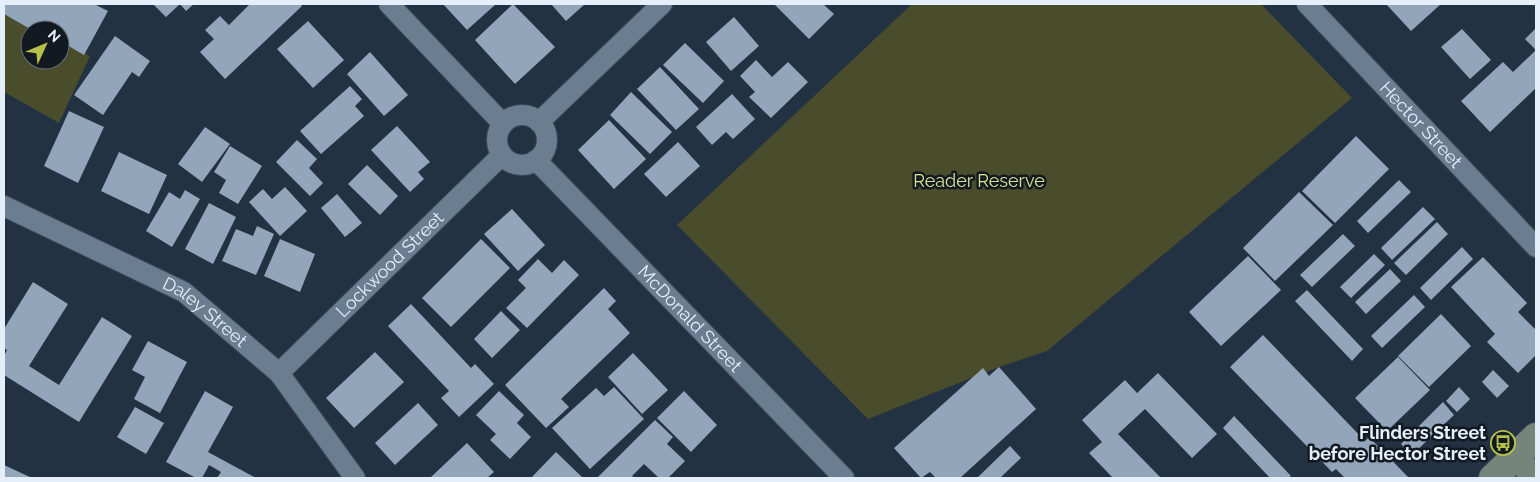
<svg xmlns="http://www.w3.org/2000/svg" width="1540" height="482" viewBox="0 0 1540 482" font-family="Raleway,sans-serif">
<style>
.green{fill:#494d2c}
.building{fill:#92a5ba}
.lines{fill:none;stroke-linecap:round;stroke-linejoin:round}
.minor-casing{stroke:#3e4d5b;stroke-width:22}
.secondary-casing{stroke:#3e4d5b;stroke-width:30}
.minor{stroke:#6b7d91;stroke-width:20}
.secondary{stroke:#76857c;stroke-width:28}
.labels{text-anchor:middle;stroke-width:5;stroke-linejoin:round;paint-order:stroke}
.street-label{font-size:18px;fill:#e4effa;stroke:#121921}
.park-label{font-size:18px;fill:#d7e191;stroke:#121921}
.poi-label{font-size:18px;font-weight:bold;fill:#e4effa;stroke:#121921;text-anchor:end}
</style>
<rect width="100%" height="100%" fill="#223243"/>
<path class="green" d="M 912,4 L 1261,4 L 1352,98 L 1047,351 L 999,367 L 868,419 L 677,225 Z
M 4,14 L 36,30 L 30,30 L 30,60 L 60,60 L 60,42 L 90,56 L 59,123 L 4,92 Z"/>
<path class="building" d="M 4,4 L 94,4 L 108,11 L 84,55 L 60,41 L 60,30 L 32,30 L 4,14 Z
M 153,4 L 194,4 L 186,11 L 180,4 L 166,17 Z
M 250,4 L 300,4 L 302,6 L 225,79 L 200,52 L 214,39 L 205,30 L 220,16 L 229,25 Z
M 443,4 L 496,4 L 467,30 Z
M 513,4 L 555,47 L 515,84 L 475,40 Z
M 551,4 L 585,4 L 566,21 Z
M 774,4 L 823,4 L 834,14 L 809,39 Z
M 1386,4 L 1441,4 L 1411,31 Z
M 734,17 L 759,46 L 731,71 L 706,42 Z
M 308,21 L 344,60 L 313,88 L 277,49 Z
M 1536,28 L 1536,88 L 1490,132 L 1461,101 L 1503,62 L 1513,72 L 1536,50 L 1525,39 Z
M 1462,29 L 1491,60 L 1470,79 L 1441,47 Z
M 115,36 L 150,61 L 139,77 L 132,72 L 103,115 L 74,95 Z
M 685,43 L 724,81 L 703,103 L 663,65 Z
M 370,52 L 408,95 L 384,116 L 347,74 Z
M 756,60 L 772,77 L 788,62 L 808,82 L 771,118 L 749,97 L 755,92 L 740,76 Z
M 660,67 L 699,109 L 676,130 L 637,89 Z
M 350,86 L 362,99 L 355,106 L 364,116 L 321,154 L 300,131 Z
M 631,92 L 672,132 L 650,154 L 610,115 Z
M 732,94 L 755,119 L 733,139 L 726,132 L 712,145 L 696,127 Z
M 69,111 L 104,127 L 78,183 L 44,166 Z
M 609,120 L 646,159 L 614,189 L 578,150 Z
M 397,126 L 430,162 L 418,172 L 424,179 L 410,192 L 371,150 Z
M 205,127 L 230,144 L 202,182 L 178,164 Z
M 1356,136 L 1389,169 L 1335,223 L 1302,191 Z
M 297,140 L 317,159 L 309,168 L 323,183 L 310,196 L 276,162 Z
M 678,142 L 700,166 L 666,197 L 644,174 Z
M 230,146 L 262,166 L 238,204 L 219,193 L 226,180 L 214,172 Z
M 119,152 L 167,175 L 149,214 L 101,191 Z
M 367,165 L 398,196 L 380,215 L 348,184 Z
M 1399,180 L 1411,192 L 1368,233 L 1357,221 Z
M 285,187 L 307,211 L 280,236 L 249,202 L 263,189 L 272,199 Z
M 185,190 L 200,199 L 172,247 L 146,231 L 169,192 L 180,199 Z
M 1299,192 L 1333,225 L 1275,281 L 1243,248 Z
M 337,194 L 362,223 L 345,237 L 321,208 Z
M 209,203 L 236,217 L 213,264 L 185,249 Z
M 1423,207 L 1435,219 L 1392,260 L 1381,248 Z
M 512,209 L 545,245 L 518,271 L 484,234 Z
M 1437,222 L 1448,234 L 1406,275 L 1394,263 Z
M 257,226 L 274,234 L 256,275 L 222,261 L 236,229 L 253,236 Z
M 1343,234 L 1355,246 L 1312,287 L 1300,275 Z
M 280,239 L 315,254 L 300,292 L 264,276 Z
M 481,239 L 510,268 L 451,327 L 422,298 Z
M 1462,247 L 1473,259 L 1431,300 L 1420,288 Z
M 1374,254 L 1385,265 L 1351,298 L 1340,287 Z
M 1248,256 L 1281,290 L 1221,346 L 1189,312 Z
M 1483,257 L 1527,303 L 1518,312 L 1536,330 L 1536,355 L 1518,373 L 1487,342 L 1495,334 L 1451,287 Z
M 538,259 L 552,273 L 564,260 L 579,275 L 527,328 L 506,308 L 526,288 L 518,280 Z
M 1390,269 L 1401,281 L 1366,314 L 1355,302 Z
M 33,282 L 68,304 L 29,366 L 59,385 L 102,317 L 132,336 L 79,422 L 4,375 L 4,356 L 7,350 L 4,348 L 4,329 Z
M 604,288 L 616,301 L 608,309 L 630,333 L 561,399 L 569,407 L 546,428 L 505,385 Z
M 1307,290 L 1363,349 L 1352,361 L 1295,301 Z
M 1414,295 L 1425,307 L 1382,348 L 1371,336 Z
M 411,304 L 471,368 L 475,364 L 494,384 L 459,417 L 441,398 L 449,391 L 388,326 Z
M 501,311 L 520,330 L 492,358 L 474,339 Z
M 1441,314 L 1471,346 L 1429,387 L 1398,356 Z
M 1263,335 L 1365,441 L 1369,437 L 1409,478 L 1345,478 L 1336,469 L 1332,472 L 1230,367 Z
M 148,341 L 187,362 L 160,413 L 134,399 L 145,377 L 132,370 Z
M 375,352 L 404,382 L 354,428 L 326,398 Z
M 633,353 L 668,390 L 642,414 L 608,377 Z
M 1398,357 L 1430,390 L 1387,431 L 1355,398 Z
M 999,367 L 1036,409 L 960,478 L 936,478 L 930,472 L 921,478 L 894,448 L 983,368 L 989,376 Z
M 1493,370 L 1509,386 L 1497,398 L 1482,382 Z
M 1158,373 L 1217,434 L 1192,458 L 1145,409 L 1118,434 L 1161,478 L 1113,478 L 1089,453 L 1102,442 L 1082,420 L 1125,380 L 1137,393 Z
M 614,387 L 644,419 L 590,469 L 552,428 L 596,388 L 604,396 Z
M 1459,387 L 1470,399 L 1457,412 L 1446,401 Z
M 205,391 L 233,407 L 208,452 L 256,478 L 217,478 L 221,472 L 209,465 L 202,478 L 196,478 L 166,462 Z
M 499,391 L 524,415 L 517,423 L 531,437 L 510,459 L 490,440 L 496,434 L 476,415 Z
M 684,391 L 717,425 L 691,452 L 657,418 Z
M 1443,402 L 1454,415 L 1412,455 L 1401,444 Z
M 418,403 L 438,425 L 395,465 L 375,443 Z
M 135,407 L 164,423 L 146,454 L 117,437 Z
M 1234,416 L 1291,476 L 1288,478 L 1270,478 L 1223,428 Z
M 655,420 L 673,437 L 667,444 L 685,461 L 668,478 L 659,478 L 644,464 L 632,476 L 635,478 L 597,478 Z
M 467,443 L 494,472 L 487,478 L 430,478 Z
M 1010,446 L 1021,458 L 1000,478 L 977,478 Z
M 556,452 L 583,478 L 533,478 L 532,477 Z
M 4,465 L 32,478 L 4,478 Z"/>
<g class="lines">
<defs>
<g id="minor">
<path d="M 389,4 L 503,124"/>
<path id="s1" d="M 1307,4 L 1536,247"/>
<circle cx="522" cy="140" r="25"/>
<path d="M 539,122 L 662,4"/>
<path id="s2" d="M 536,160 L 844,478"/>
<path id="s3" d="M 4,206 L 184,292 L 279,373 L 355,478"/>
<path id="s4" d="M 279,373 L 502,155"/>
</g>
<path id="secondary" d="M 1493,478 L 1536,437
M 1531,478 L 1536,473"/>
</defs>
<use href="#minor" class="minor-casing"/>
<use href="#secondary" class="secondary-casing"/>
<use href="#minor" class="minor"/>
<use href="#secondary" class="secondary"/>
</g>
<defs>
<symbol id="bus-ring" viewBox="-11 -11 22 22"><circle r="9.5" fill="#121921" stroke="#b6c149" stroke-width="1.5"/><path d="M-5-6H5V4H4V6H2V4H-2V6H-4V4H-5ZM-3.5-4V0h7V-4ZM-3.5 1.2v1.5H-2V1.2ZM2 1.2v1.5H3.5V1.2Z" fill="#b6c149"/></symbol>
</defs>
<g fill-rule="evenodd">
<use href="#bus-ring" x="1489" y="429" width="28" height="28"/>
</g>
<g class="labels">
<g class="street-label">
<text dy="6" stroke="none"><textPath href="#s1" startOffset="166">Hector Street</textPath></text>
<text dy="6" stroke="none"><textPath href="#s4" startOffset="155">Lockwood Street</textPath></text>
<text dy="6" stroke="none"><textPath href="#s3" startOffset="228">Daley Street</textPath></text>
<text dy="6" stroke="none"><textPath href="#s2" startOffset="221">McDonald Street</textPath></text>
</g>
<g class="park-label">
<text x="979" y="187">Reader Reserve</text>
</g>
<g class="poi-label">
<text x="1486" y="439">Flinders Street<tspan x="1486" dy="21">before Hector Street</tspan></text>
</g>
</g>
<rect width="1540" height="482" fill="none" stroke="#e4effa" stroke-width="10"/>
<g transform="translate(45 45) rotate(46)"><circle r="24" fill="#121921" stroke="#666f78"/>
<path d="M0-4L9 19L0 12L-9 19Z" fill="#b6c149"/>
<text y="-8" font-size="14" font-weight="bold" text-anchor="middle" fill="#e4effa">N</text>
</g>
</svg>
